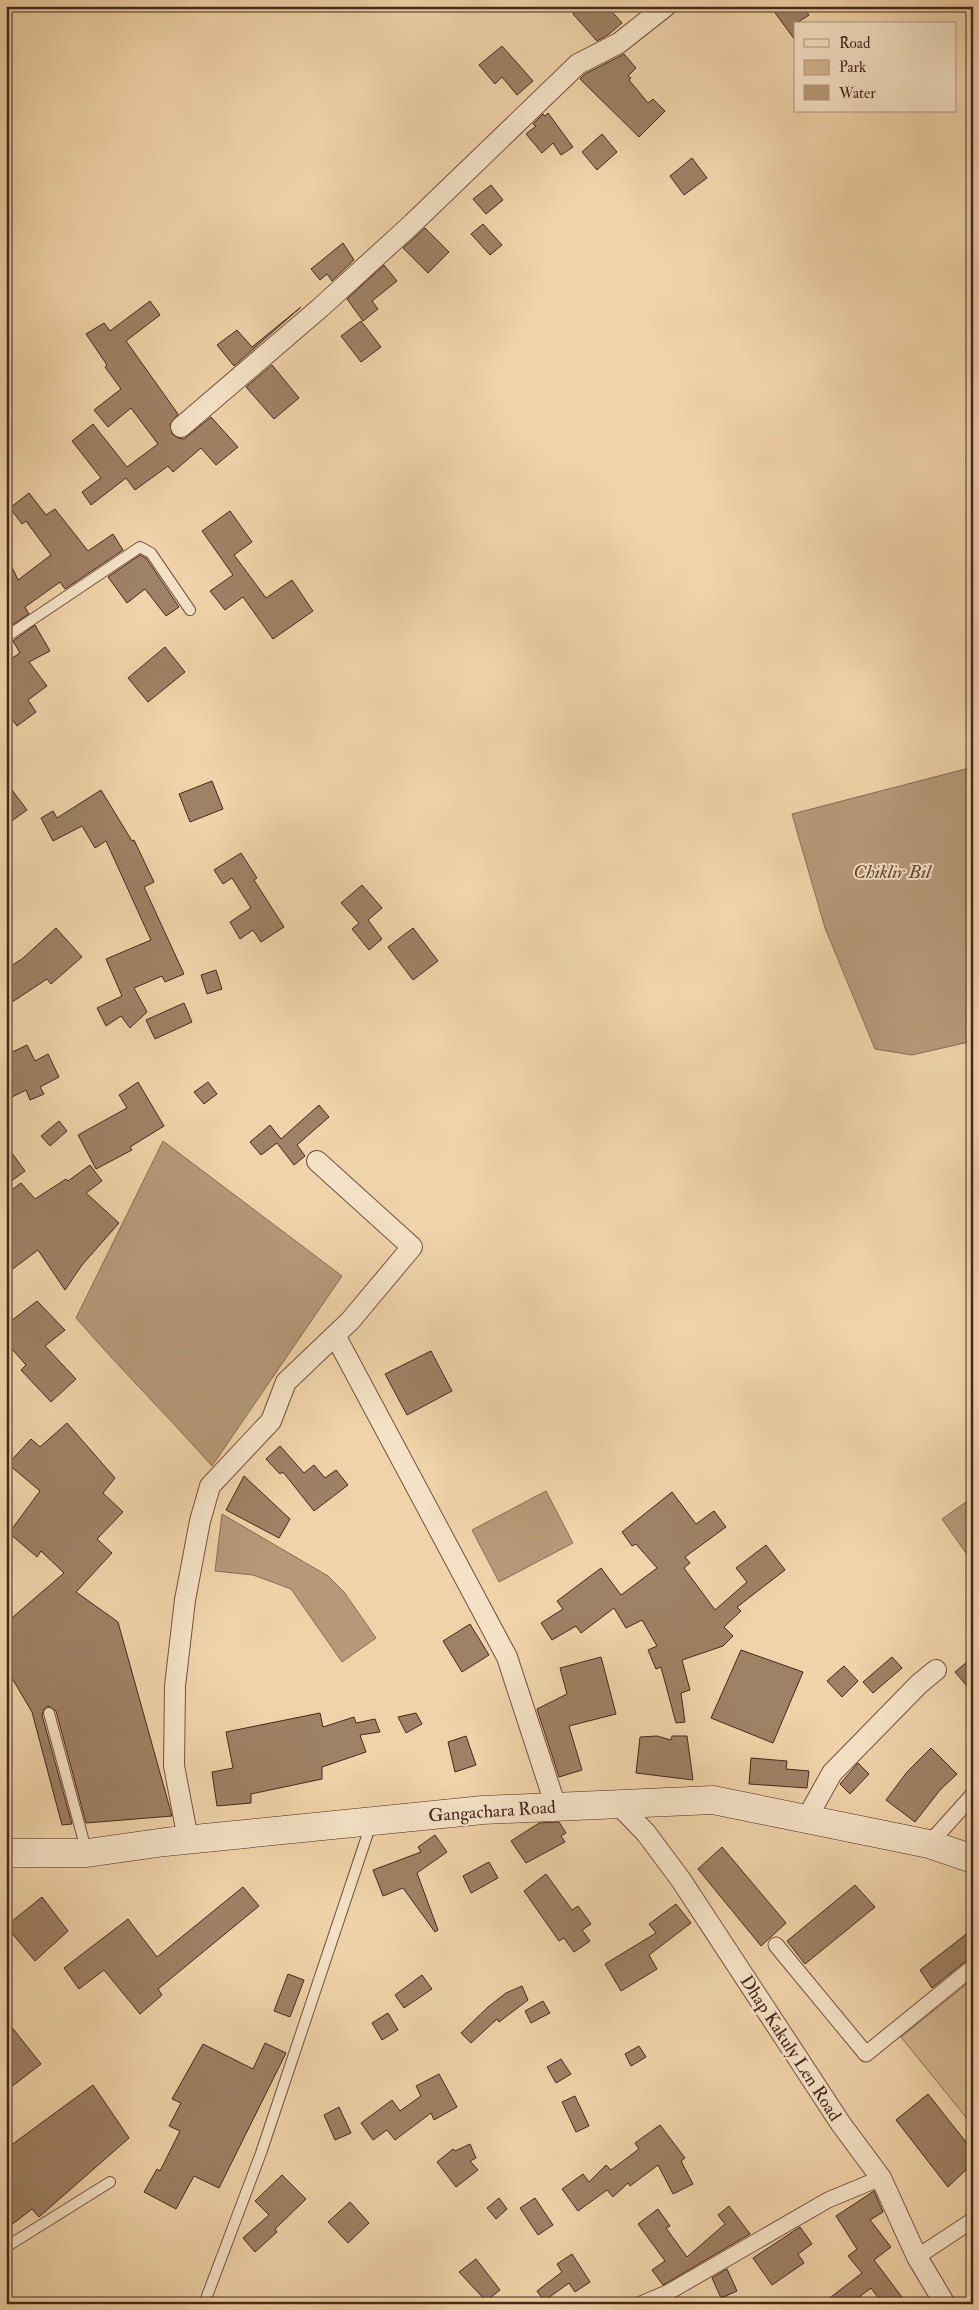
<svg xmlns="http://www.w3.org/2000/svg" width="979" height="2310" viewBox="0 0 979 2310" font-family="'IM FELL Double Pica',serif">
<style>
.green{fill:#d3b690;stroke:#8d6f56}
.water{fill:#b79979;stroke:#8a6c54}
.building{fill:#9f8165;stroke:#47281d}
.lines{fill:none;stroke-linecap:round;stroke-linejoin:round}
.service-casing{stroke:#715340;stroke-width:12}
.pedestrian-casing{stroke:#715340;stroke-width:17}
.minor-casing{stroke:#715340;stroke-width:22}
.secondary-casing{stroke:#47281d;stroke-width:29}
.service{stroke:#f5e2c6;stroke-width:10}
.pedestrian{stroke:#f5e2c6;stroke-width:15}
.minor{stroke:#f5e2c6;stroke-width:20}
.secondary{stroke:#f5e2c6;stroke-width:28}
.labels{text-anchor:middle;stroke-width:4;stroke-linejoin:round;paint-order:stroke}
.street-label{font-size:18px;fill:#47281d;stroke:#f5e2c6}
.water-label{font-size:19px;font-style:italic;fill:#634434;stroke:#f5e2c6}
</style>
<rect width="100%" height="100%" fill="#f0d3a8"/>
<filter id="stains"><feTurbulence type="fractalNoise" baseFrequency=".004" numOctaves="4"/><feColorMatrix values="0 0 0 0 .2 0 0 0 0 .09 0 0 0 0 .02 0 0 0 .5 -.17"/></filter>
<radialGradient id="worn" r=".72"><stop offset=".6" stop-color="#630" stop-opacity="0"/><stop offset="1" stop-color="#630" stop-opacity=".3"/></radialGradient>
<path class="green" d="M 973,1979 L 973,2126 L 901,2037 Z"/>
<path class="water" d="M 973,767 L 973,1041 L 912,1055 L 875,1049 L 825,928 L 792,814 Z
M 163,1141 L 342,1276 L 212,1466 C 168,1416 120,1369 76,1318 Z
M 546,1491 L 573,1543 L 499,1582 L 472,1530 Z
M 973,1497 L 973,1563 L 942,1519 Z
M 222,1514 L 328,1576 L 344,1592 L 376,1638 L 342,1662 L 291,1589 L 253,1575 L 215,1571 Z"/>
<path class="building" d="M 582,6 L 607,6 L 622,23 L 608,35 L 597,41 L 573,14 Z
M 770,6 L 802,6 L 809,15 L 795,24 L 795,40 Z
M 502,46 L 533,81 L 517,95 L 502,77 L 495,84 L 479,65 Z
M 624,54 L 636,68 L 628,76 L 631,78 L 629,80 L 648,103 L 653,99 L 665,111 L 639,137 L 580,79 L 585,74 Z
M 548,113 L 573,147 L 561,155 L 553,143 L 542,153 L 526,134 L 536,126 L 533,124 L 543,114 L 545,116 Z
M 602,134 L 617,152 L 597,170 L 582,152 Z
M 692,158 L 707,178 L 684,195 L 670,176 Z
M 491,185 L 503,200 L 486,214 L 473,199 Z
M 483,224 L 502,245 L 490,255 L 471,234 Z
M 425,228 L 449,252 L 428,273 L 403,248 Z
M 343,243 L 354,260 L 332,281 L 327,274 L 320,280 L 311,269 Z
M 384,265 L 397,281 L 372,301 L 378,309 L 363,321 L 347,299 Z
M 150,301 L 160,315 L 126,341 L 178,414 L 170,424 L 172,434 L 178,438 L 184,439 L 211,417 L 238,447 L 216,465 L 201,448 L 173,472 L 168,466 L 135,490 L 126,478 L 91,505 L 82,492 L 101,478 L 72,441 L 93,424 L 127,467 L 158,444 L 131,408 L 108,427 L 94,410 L 121,389 L 105,367 L 107,365 L 86,334 L 104,323 L 110,331 Z
M 301,307 L 234,366 L 217,345 L 237,330 L 252,347 Z
M 361,321 L 381,347 L 361,362 L 341,336 Z
M 272,365 L 299,398 L 274,419 L 246,387 Z
M 29,493 L 46,515 L 55,509 L 88,551 L 113,534 L 123,550 L 65,589 L 60,582 L 25,607 L 29,614 L 6,629 L 6,554 L 18,580 L 51,555 L 26,521 L 22,524 L 10,508 Z
M 230,511 L 252,542 L 234,555 L 266,598 L 292,580 L 313,611 L 273,639 L 243,597 L 225,610 L 210,591 L 233,575 L 202,531 Z
M 140,555 L 146,558 L 179,607 L 166,616 L 145,589 L 127,603 L 108,577 Z
M 35,625 L 50,651 L 29,662 L 47,686 L 28,700 L 36,712 L 17,726 L 6,711 L 6,662 L 20,653 L 13,641 Z
M 165,647 L 185,672 L 148,702 L 128,678 Z
M 212,781 L 223,809 L 190,822 L 179,794 Z
M 6,782 L 27,810 L 6,825 Z
M 101,790 L 132,841 L 134,840 L 154,882 L 144,887 L 184,974 L 165,982 L 162,976 L 134,988 L 147,1012 L 130,1028 L 121,1016 L 106,1026 L 97,1008 L 122,996 L 106,959 L 151,940 L 106,841 L 95,848 L 82,826 L 53,841 L 41,818 L 53,811 L 57,818 Z
M 241,853 L 257,878 L 254,880 L 284,927 L 261,942 L 253,930 L 240,939 L 230,922 L 251,908 L 232,878 L 223,884 L 214,870 Z
M 362,885 L 382,908 L 368,920 L 382,939 L 369,950 L 352,929 L 359,923 L 341,903 Z
M 56,928 L 82,957 L 51,984 L 47,979 L 6,1006 L 6,969 L 22,959 Z
M 413,928 L 438,961 L 413,980 L 388,947 Z
M 216,970 L 222,989 L 207,994 L 201,975 Z
M 184,1003 L 192,1022 L 155,1039 L 146,1020 Z
M 27,1045 L 35,1061 L 48,1054 L 59,1077 L 40,1087 L 44,1094 L 30,1100 L 26,1090 L 6,1100 L 6,1055 Z
M 138,1082 L 164,1126 L 130,1147 L 132,1150 L 96,1169 L 78,1135 L 127,1108 L 119,1095 Z
M 208,1082 L 217,1094 L 204,1104 L 194,1092 Z
M 319,1105 L 329,1117 L 297,1145 L 305,1156 L 294,1165 L 277,1143 L 261,1155 L 250,1142 L 270,1125 L 281,1139 Z
M 59,1121 L 67,1131 L 50,1146 L 41,1136 Z
M 6,1145 L 25,1171 L 6,1185 Z
M 90,1165 L 102,1181 L 86,1193 L 119,1223 L 82,1265 L 65,1290 L 38,1250 L 6,1274 L 6,1194 L 21,1183 L 35,1199 L 66,1179 L 68,1181 Z
M 37,1301 L 65,1330 L 45,1346 L 76,1379 L 51,1402 L 21,1370 L 26,1365 L 6,1342 L 6,1325 Z
M 431,1351 L 452,1391 L 407,1415 L 385,1374 Z
M 67,1423 L 115,1478 L 103,1493 L 123,1512 L 97,1539 L 112,1553 L 76,1592 L 118,1622 L 172,1816 L 86,1823 L 56,1711 L 48,1706 L 44,1709 L 42,1715 L 72,1824 L 62,1825 L 32,1712 L 6,1668 L 6,1623 L 64,1573 L 41,1551 L 37,1557 L 9,1533 L 40,1491 L 8,1464 L 31,1439 L 40,1447 Z
M 280,1446 L 304,1473 L 314,1465 L 325,1478 L 336,1470 L 348,1485 L 314,1511 L 283,1472 L 280,1474 L 266,1459 Z
M 244,1476 L 290,1519 L 279,1538 L 226,1510 Z
M 672,1492 L 696,1524 L 714,1511 L 726,1527 L 685,1557 L 690,1563 L 684,1568 L 715,1610 L 747,1582 L 736,1568 L 766,1545 L 785,1570 L 737,1607 L 741,1611 L 724,1627 L 733,1636 L 723,1646 L 682,1660 L 690,1690 L 681,1693 L 685,1722 L 676,1723 L 661,1667 L 656,1669 L 648,1650 L 657,1646 L 642,1620 L 626,1628 L 614,1608 L 581,1633 L 576,1626 L 552,1640 L 541,1623 L 563,1609 L 557,1601 L 601,1568 L 621,1595 L 657,1568 L 636,1544 L 632,1546 L 622,1532 Z
M 470,1624 L 489,1655 L 462,1672 L 443,1641 Z
M 741,1650 L 803,1672 L 773,1743 L 711,1718 Z
M 601,1657 L 616,1714 L 569,1726 L 582,1770 L 559,1777 L 537,1709 L 567,1694 L 560,1668 Z
M 892,1657 L 902,1668 L 873,1693 L 863,1682 Z
M 973,1657 L 973,1693 L 955,1672 Z
M 844,1666 L 858,1681 L 842,1697 L 827,1681 Z
M 320,1713 L 323,1727 L 354,1717 L 356,1723 L 375,1719 L 380,1732 L 360,1735 L 366,1752 L 322,1767 L 322,1779 L 251,1794 L 251,1803 L 217,1806 L 212,1772 L 233,1768 L 226,1732 Z
M 416,1713 L 422,1724 L 406,1733 L 398,1717 Z
M 466,1736 L 476,1765 L 455,1772 L 448,1742 Z
M 657,1736 L 671,1740 L 672,1736 L 687,1736 L 693,1780 L 636,1773 L 640,1737 Z
M 931,1748 L 957,1774 L 940,1790 L 915,1822 L 886,1800 L 907,1772 Z
M 751,1758 L 787,1761 L 786,1769 L 809,1771 L 807,1788 L 749,1784 Z
M 858,1763 L 869,1774 L 850,1794 L 840,1784 Z
M 559,1822 L 566,1833 L 561,1836 L 565,1842 L 526,1863 L 511,1841 L 539,1823 Z
M 435,1835 L 447,1852 L 417,1873 L 438,1930 L 435,1932 L 403,1888 L 383,1896 L 373,1870 L 421,1852 L 418,1847 Z
M 722,1847 L 786,1923 L 761,1946 L 698,1869 Z
M 489,1862 L 498,1878 L 471,1893 L 463,1876 Z
M 546,1874 L 572,1910 L 578,1906 L 591,1924 L 582,1930 L 590,1941 L 574,1952 L 564,1938 L 559,1941 L 524,1891 Z
M 855,1885 L 875,1907 L 805,1964 L 787,1941 Z
M 243,1887 L 259,1906 L 158,1989 L 162,1995 L 140,2014 L 104,1970 L 79,1989 L 64,1968 L 128,1919 L 157,1957 Z
M 42,1897 L 68,1931 L 35,1961 L 6,1926 Z
M 676,1904 L 691,1923 L 649,1955 L 657,1969 L 621,1991 L 605,1964 L 656,1933 L 649,1924 Z
M 973,1929 L 973,1958 L 967,1960 L 932,1988 L 920,1970 Z
M 288,1974 L 304,1980 L 290,2017 L 274,2011 Z
M 422,1975 L 432,1989 L 404,2008 L 395,1995 Z
M 522,1986 L 528,2000 L 499,2022 L 497,2019 L 471,2043 L 461,2033 L 488,2007 L 506,1993 Z
M 543,2001 L 550,2013 L 531,2023 L 525,2011 Z
M 388,2013 L 398,2030 L 382,2040 L 372,2023 Z
M 6,2020 L 41,2064 L 6,2091 Z
M 265,2043 L 286,2053 L 219,2188 L 194,2176 L 176,2209 L 144,2192 L 157,2169 L 160,2171 L 180,2131 L 169,2126 L 181,2103 L 172,2099 L 203,2044 L 253,2069 Z
M 639,2046 L 646,2057 L 631,2066 L 625,2054 Z
M 561,2059 L 571,2074 L 556,2083 L 547,2067 Z
M 439,2074 L 457,2107 L 434,2120 L 431,2113 L 395,2140 L 387,2130 L 373,2140 L 361,2123 L 392,2100 L 400,2111 L 421,2096 L 416,2086 Z
M 93,2085 L 129,2138 L 39,2217 L 32,2209 L 6,2229 L 6,2149 Z
M 928,2094 L 973,2151 L 973,2163 L 948,2187 L 896,2120 Z
M 575,2096 L 589,2126 L 576,2132 L 562,2102 Z
M 339,2107 L 351,2133 L 335,2140 L 324,2115 Z
M 660,2125 L 685,2158 L 681,2161 L 693,2184 L 673,2194 L 658,2165 L 630,2186 L 628,2183 L 613,2197 L 607,2190 L 578,2211 L 562,2189 L 583,2174 L 589,2182 L 606,2165 L 611,2170 L 639,2149 L 635,2143 Z
M 470,2144 L 476,2158 L 470,2161 L 478,2170 L 456,2187 L 437,2162 L 453,2149 L 455,2151 Z
M 282,2175 L 306,2199 L 275,2229 L 277,2232 L 255,2252 L 243,2238 L 269,2215 L 255,2201 Z
M 874,2191 L 883,2212 L 870,2220 L 891,2247 L 874,2260 L 907,2304 L 883,2304 L 871,2288 L 850,2304 L 822,2304 L 862,2273 L 848,2256 L 857,2249 L 836,2216 Z
M 499,2198 L 507,2209 L 496,2219 L 487,2208 Z
M 535,2198 L 553,2225 L 538,2235 L 520,2208 Z
M 350,2202 L 369,2223 L 348,2243 L 328,2222 Z
M 729,2206 L 750,2234 L 663,2285 L 652,2270 L 665,2261 L 638,2224 L 658,2209 L 670,2226 L 666,2228 L 687,2257 L 725,2224 L 718,2215 Z
M 800,2227 L 812,2244 L 798,2254 L 804,2263 L 772,2285 L 753,2258 Z
M 572,2254 L 590,2282 L 575,2292 L 569,2283 L 544,2301 L 537,2291 L 562,2272 L 557,2264 Z
M 476,2259 L 500,2290 L 486,2301 L 459,2272 Z
M 727,2269 L 737,2291 L 721,2298 L 712,2278 Z"/>
<g class="lines">
<defs>
<path id="service" d="M 6,637 L 140,547 L 151,553 L 190,610
M 49,1713 L 87,1853
M 6,2247 L 110,2182
M 204,2304 L 261,2153 L 371,1824"/>
<path id="pedestrian" d="M 929,1844 L 973,1795
M 776,1945 L 866,2054 L 973,1967
M 917,2257 L 973,2220
M 641,2304 L 667,2293 L 828,2200 L 881,2178"/>
<path id="minor" d="M 181,427 L 320,308 L 412,224 L 578,64 L 619,43 L 666,6
M 335,1335 L 507,1657 L 556,1807
M 618,1804 L 646,1833 L 681,1880 L 841,2124 L 881,2178 L 917,2257 L 945,2304
M 807,1818 L 832,1773 L 919,1684 L 936,1670
M 188,1839 L 174,1766 L 175,1686 L 185,1600 L 200,1521 L 210,1486 L 271,1421 L 286,1382 L 350,1321 L 412,1247 L 317,1161"/>
<path id="secondary" d="M 6,1853 L 87,1853 L 165,1842 L 483,1810 L 713,1800 L 929,1844 L 973,1859"/>
</defs>
<use href="#service" class="service-casing"/>
<use href="#pedestrian" class="pedestrian-casing"/>
<use href="#minor" class="minor-casing"/>
<use href="#secondary" class="secondary-casing"/>
<use href="#service" class="service"/>
<use href="#pedestrian" class="pedestrian"/>
<use href="#minor" class="minor"/>
<use href="#secondary" class="secondary"/>
</g>
<g class="labels">
<g class="street-label">
<text transform="translate(492 1811) rotate(-4)" y="6">Gangachara Road</text>
<text transform="translate(791 2048) rotate(57)" y="6">Dhap Kakuly Len Road</text>
</g>
<g class="water-label">
<text x="892" y="878">Chiklir Bil</text>
</g>
</g>
<rect width="979" height="2310" fill="none" stroke="#f0d3a8" stroke-width="25"/>
<rect x="8" y="8" width="964" height="2295" fill="none" stroke="#47281d" stroke-width="2.5"/>
<rect x="12" y="12" width="954" height="2285" fill="none" stroke="#47281d"/>
<rect x="794" y="22" width="162" height="90" fill="#f5e2c6" stroke="#af9882"/>
<rect x="804" y="39" width="25" height="8" fill="#f5e2c6" stroke="#af9882"/>
<text x="839" y="48" font-size="15" fill="#47281d">Road</text>
<rect x="804" y="60" width="25" height="15" fill="#d3b690" stroke="#af9882"/>
<text x="839" y="72" font-size="15" fill="#47281d">Park</text>
<rect x="804" y="85" width="25" height="15" fill="#b79979" stroke="#af9882"/>
<text x="839" y="98" font-size="15" fill="#47281d">Water</text>
<rect width="100%" height="100%" filter="url(#stains)"/>
<rect width="100%" height="100%" fill="url(#worn)"/>
</svg>
